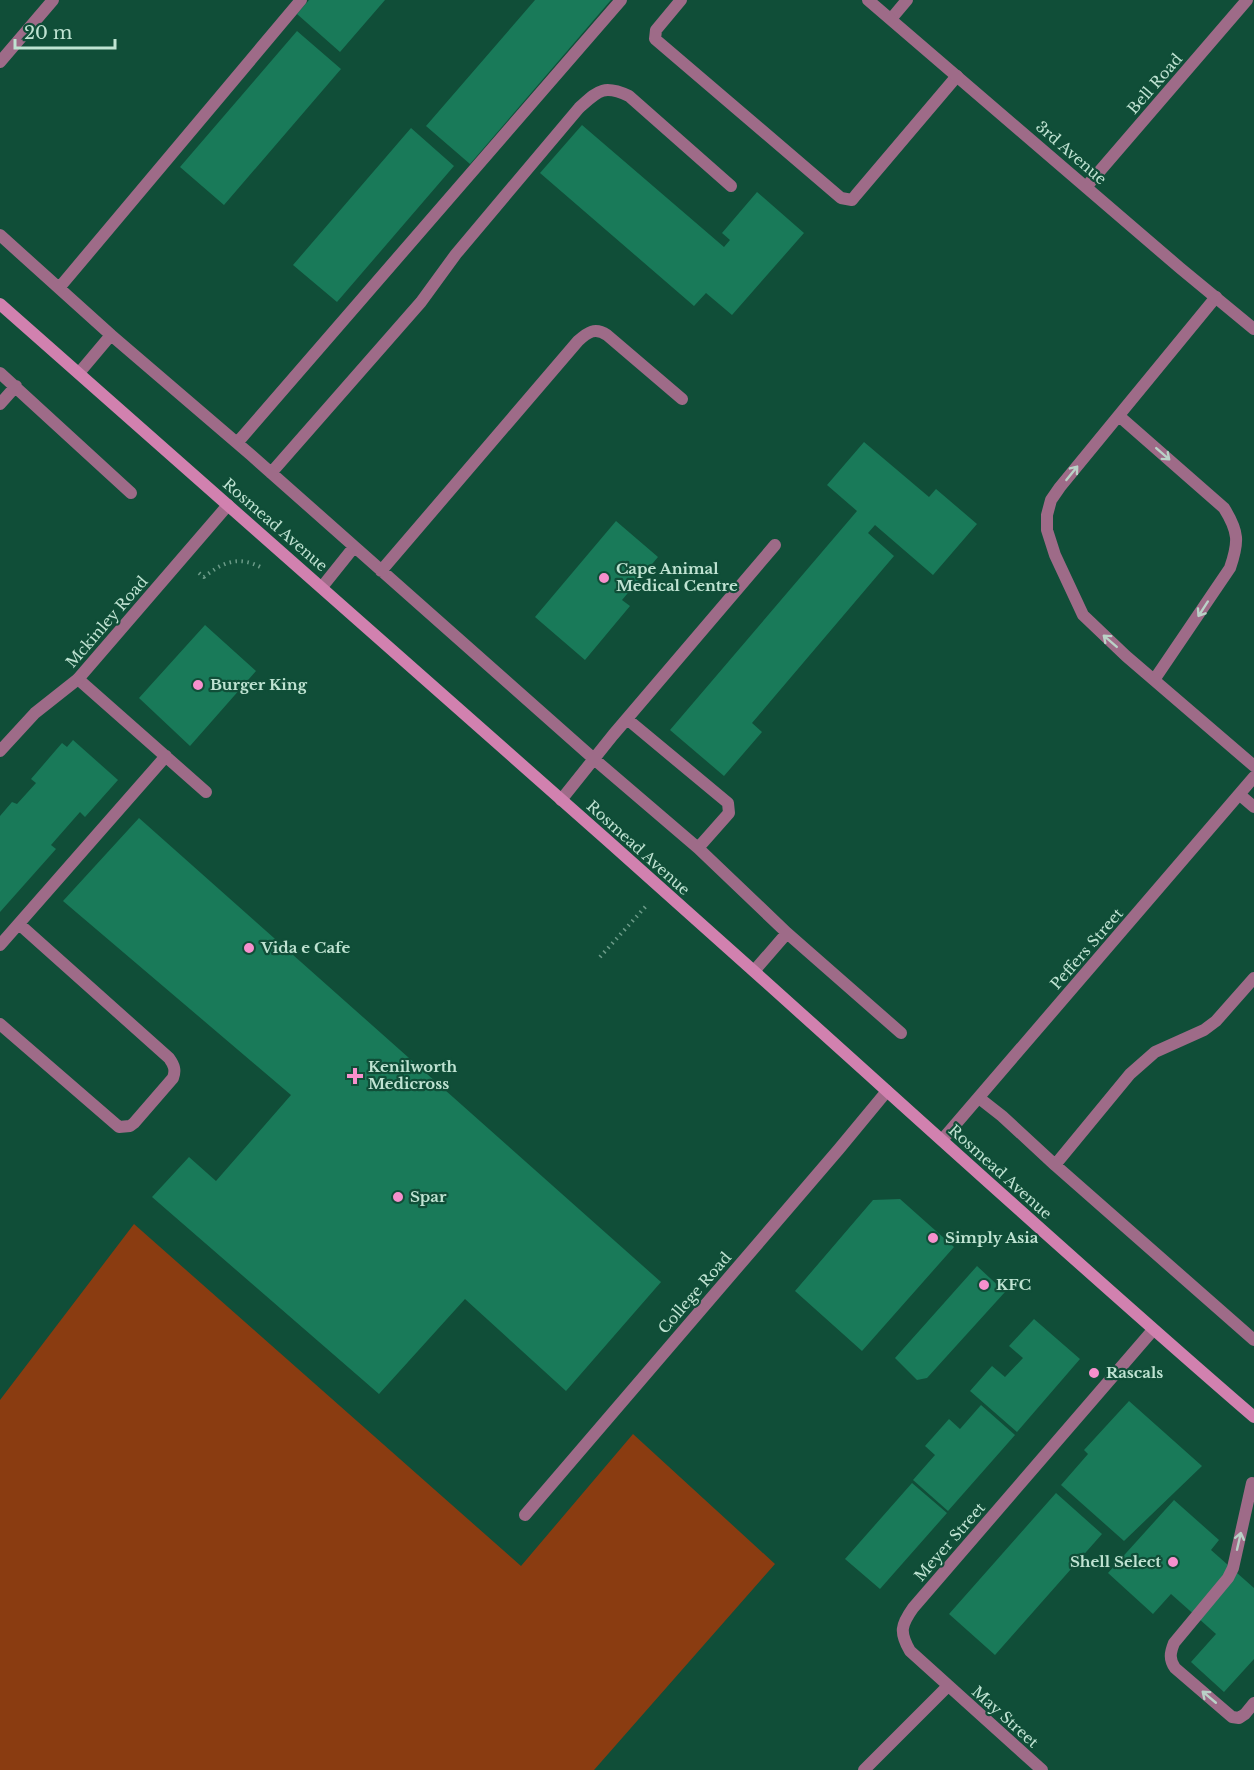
<svg xmlns="http://www.w3.org/2000/svg" width="1254" height="1770" viewBox="0 0 1254 1770" font-family="'Libre Baskerville',serif">
<style>
.green{fill:#8a3c11}
.building{fill:#197a59}
.lines{fill:none;stroke-linecap:round;stroke-linejoin:round}
.path{stroke:#6b9b88;stroke-width:4;stroke-dasharray:1.5 4.5;stroke-linecap:butt}
.lane{stroke:#9e6b88;stroke-width:12}
.street{stroke:#9e6b88;stroke-width:12}
.secondary{stroke:#d181af;stroke-width:12}
.oneway{stroke:#bad1c7}
.poi-dot{fill:#f790cd;stroke:#104e38;stroke-width:2}
.labels{text-anchor:middle;stroke-width:4.5;stroke-linejoin:round;paint-order:stroke}
.street-label{font-size:15px;fill:#bfe3d2;stroke:#104e38}
.poi-label{font-size:15px;font-weight:bold;fill:#bfe3d2;stroke:#104e38;text-anchor:start}
</style>
<rect width="100%" height="100%" fill="#104e38"/>
<path class="green" d="M 134,1224 L 521,1566 L 633,1434 L 775,1564 L 594,1770 L 0,1770 L 0,1400 Z"/>
<path class="building" d="M 309,0 L 385,0 L 340,52 L 297,14 Z
M 535,0 L 611,0 L 470,164 L 426,126 Z
M 297,31 L 341,69 L 224,205 L 180,167 Z
M 582,125 L 724,247 L 730,240 L 722,233 L 757,192 L 804,233 L 732,315 L 706,293 L 694,306 L 540,173 Z
M 411,128 L 454,166 L 337,302 L 293,265 Z
M 864,442 L 929,497 L 936,489 L 977,524 L 933,575 L 875,525 L 868,533 L 894,556 L 752,723 L 762,732 L 724,776 L 670,730 L 857,511 L 827,485 Z
M 616,521 L 658,557 L 622,600 L 630,606 L 585,660 L 535,617 Z
M 205,625 L 256,671 L 190,746 L 139,698 Z
M 73,740 L 118,780 L 85,817 L 80,812 L 51,845 L 56,849 L 0,912 L 0,816 L 12,802 L 17,804 L 36,783 L 31,779 L 62,743 L 67,747 Z
M 139,818 L 661,1282 L 566,1391 L 465,1299 L 379,1394 L 152,1197 L 189,1157 L 216,1181 L 291,1095 L 63,901 Z
M 900,1199 L 954,1247 L 862,1351 L 795,1291 L 873,1200 Z
M 977,1266 L 1005,1292 L 927,1378 L 917,1380 L 895,1358 Z
M 1034,1319 L 1080,1359 L 1017,1432 L 970,1391 L 992,1366 L 1005,1377 L 1023,1358 L 1009,1346 Z
M 1129,1401 L 1202,1466 L 1124,1541 L 1061,1485 L 1088,1454 L 1084,1450 Z
M 981,1405 L 1015,1435 L 948,1511 L 913,1480 L 935,1455 L 925,1446 L 949,1419 L 960,1429 Z
M 912,1483 L 947,1513 L 880,1589 L 845,1559 Z
M 1056,1493 L 1102,1534 L 995,1655 L 949,1614 Z
M 1174,1500 L 1219,1540 L 1211,1550 L 1254,1588 L 1254,1659 L 1224,1692 L 1191,1662 L 1216,1634 L 1171,1594 L 1153,1614 L 1108,1573 Z"/>
<g class="lines">
<path class="path" d="M 199,573 L 204,577 C 223,562 239,555 262,568
M 600,957 L 647,905"/>
<path class="lane" d="M 681,0 L 656,30 L 655,39 L 841,198 L 852,200 L 856,195 L 957,76
M 891,19 L 907,0
M 0,235 L 111,335 L 251,455 L 594,759 L 698,848 L 787,933 L 901,1033
M 59,288 L 301,0
M 1216,297 L 1060,487 L 1051,500 L 1047,515 L 1047,530 L 1055,555 L 1083,615 L 1126,656 L 1254,766
M 0,373 L 131,493
M 79,373 L 111,335
M 0,404 L 16,386
M 1119,416 L 1224,508 C 1239,532 1239,542 1230,568 L 1154,680
M 237,443 L 621,0
M 271,473 L 421,302 L 456,254 L 579,108 C 598,91 603,84 629,96 L 731,186
M 381,571 L 578,341 C 588,332 595,327 607,335 L 682,399
M 322,587 L 354,547
M 78,679 L 206,792
M 627,719 L 728,803 L 729,813 L 698,848
M 561,800 L 613,735 L 775,545
M 0,945 L 166,756
M 754,971 L 787,933
M 0,1024 L 119,1127 L 130,1126 L 134,1123 L 173,1078 C 176,1070 174,1065 169,1058 L 19,924
M 979,1098 L 1002,1116 L 1055,1165 L 1254,1340
M 1055,1165 L 1130,1074 L 1155,1052 L 1204,1030 L 1216,1021 L 1254,978
M 1252,1483 L 1233,1568 L 1228,1578 L 1174,1643 C 1170,1653 1169,1659 1175,1668 L 1232,1717 L 1239,1718 L 1245,1714 L 1254,1703"/>
<path class="street" d="M 868,0 L 1180,268 L 1254,329
M 0,62 L 53,0
M 1086,187 L 1247,0
M 0,751 L 35,713 L 78,679 L 228,505
M 1240,795 L 1254,807
M 942,1140 L 1254,777
M 525,1515 L 839,1149 L 887,1091
M 864,1770 L 948,1686
M 1042,1770 L 910,1651 C 899,1632 901,1625 913,1608 L 1153,1330"/>
<path class="secondary" d="M 0,304 C 253,526 506,749 757,974 C 922,1122 1086,1272 1254,1417"/>
</g>
<defs><path id="oneway-shaft" d="M-6 0H5M1.5-3L5.5 0L1.5 3" fill="none" stroke-width="1.6" stroke-linecap="round" stroke-linejoin="round" transform="scale(1.5)"/></defs>
<g class="oneway">
<use href="#oneway-shaft" transform="translate(1163 454) rotate(41)"/>
<use href="#oneway-shaft" transform="translate(1072 473) rotate(-51)"/>
<use href="#oneway-shaft" transform="translate(1203 609) rotate(123)"/>
<use href="#oneway-shaft" transform="translate(1110 641) rotate(-139)"/>
<use href="#oneway-shaft" transform="translate(1239 1541) rotate(-77)"/>
<use href="#oneway-shaft" transform="translate(1209 1697) rotate(-140)"/>
</g>
<g class="poi-dot">
<circle cx="604" cy="578" r="6"/>
<circle cx="198" cy="685" r="6"/>
<circle cx="249" cy="948" r="6"/>
<path d="M352 1067h6v6h6v6h-6v6h-6v-6h-6v-6h6z"/>
<circle cx="398" cy="1197" r="6"/>
<circle cx="933" cy="1238" r="6"/>
<circle cx="984" cy="1285" r="6"/>
<circle cx="1094" cy="1373" r="6"/>
<circle cx="1173" cy="1562" r="6"/>
</g>
<g class="labels">
<g class="street-label">
<text transform="translate(1155 84) rotate(-49)" y="5">Bell Road</text>
<text transform="translate(1071 153) rotate(41)" y="5">3rd Avenue</text>
<text transform="translate(275 525) rotate(41)" y="5">Rosmead Avenue</text>
<text transform="translate(107 622) rotate(-49)" y="5">Mckinley Road</text>
<text transform="translate(638 848) rotate(42)" y="5">Rosmead Avenue</text>
<text transform="translate(1087 949) rotate(-49)" y="5">Peffers Street</text>
<text transform="translate(1000 1172) rotate(42)" y="5">Rosmead Avenue</text>
<text transform="translate(695 1293) rotate(-49)" y="5">College Road</text>
<text transform="translate(950 1542) rotate(-49)" y="5">Meyer Street</text>
<text transform="translate(1005 1717) rotate(42)" y="5">May Street</text>
</g>
<g class="poi-label">
<text x="616" y="574">Cape Animal<tspan x="616" dy="17">Medical Centre</tspan></text>
<text x="210" y="690">Burger King</text>
<text x="261" y="953">Vida e Cafe</text>
<text x="368" y="1072">Kenilworth<tspan x="368" dy="17">Medicross</tspan></text>
<text x="410" y="1202">Spar</text>
<text x="945" y="1243">Simply Asia</text>
<text x="996" y="1290">KFC</text>
<text x="1106" y="1378">Rascals</text>
<text x="1161" y="1567" text-anchor="end">Shell Select</text>
</g>
</g>
<path d="M15 39v9h100v-9" fill="none" stroke="#bfe3d2" stroke-width="3"/>
<text x="24" y="39" font-size="18" fill="#bfe3d2" stroke="#104e38" stroke-width="4.5" paint-order="stroke">20 m</text>
</svg>
